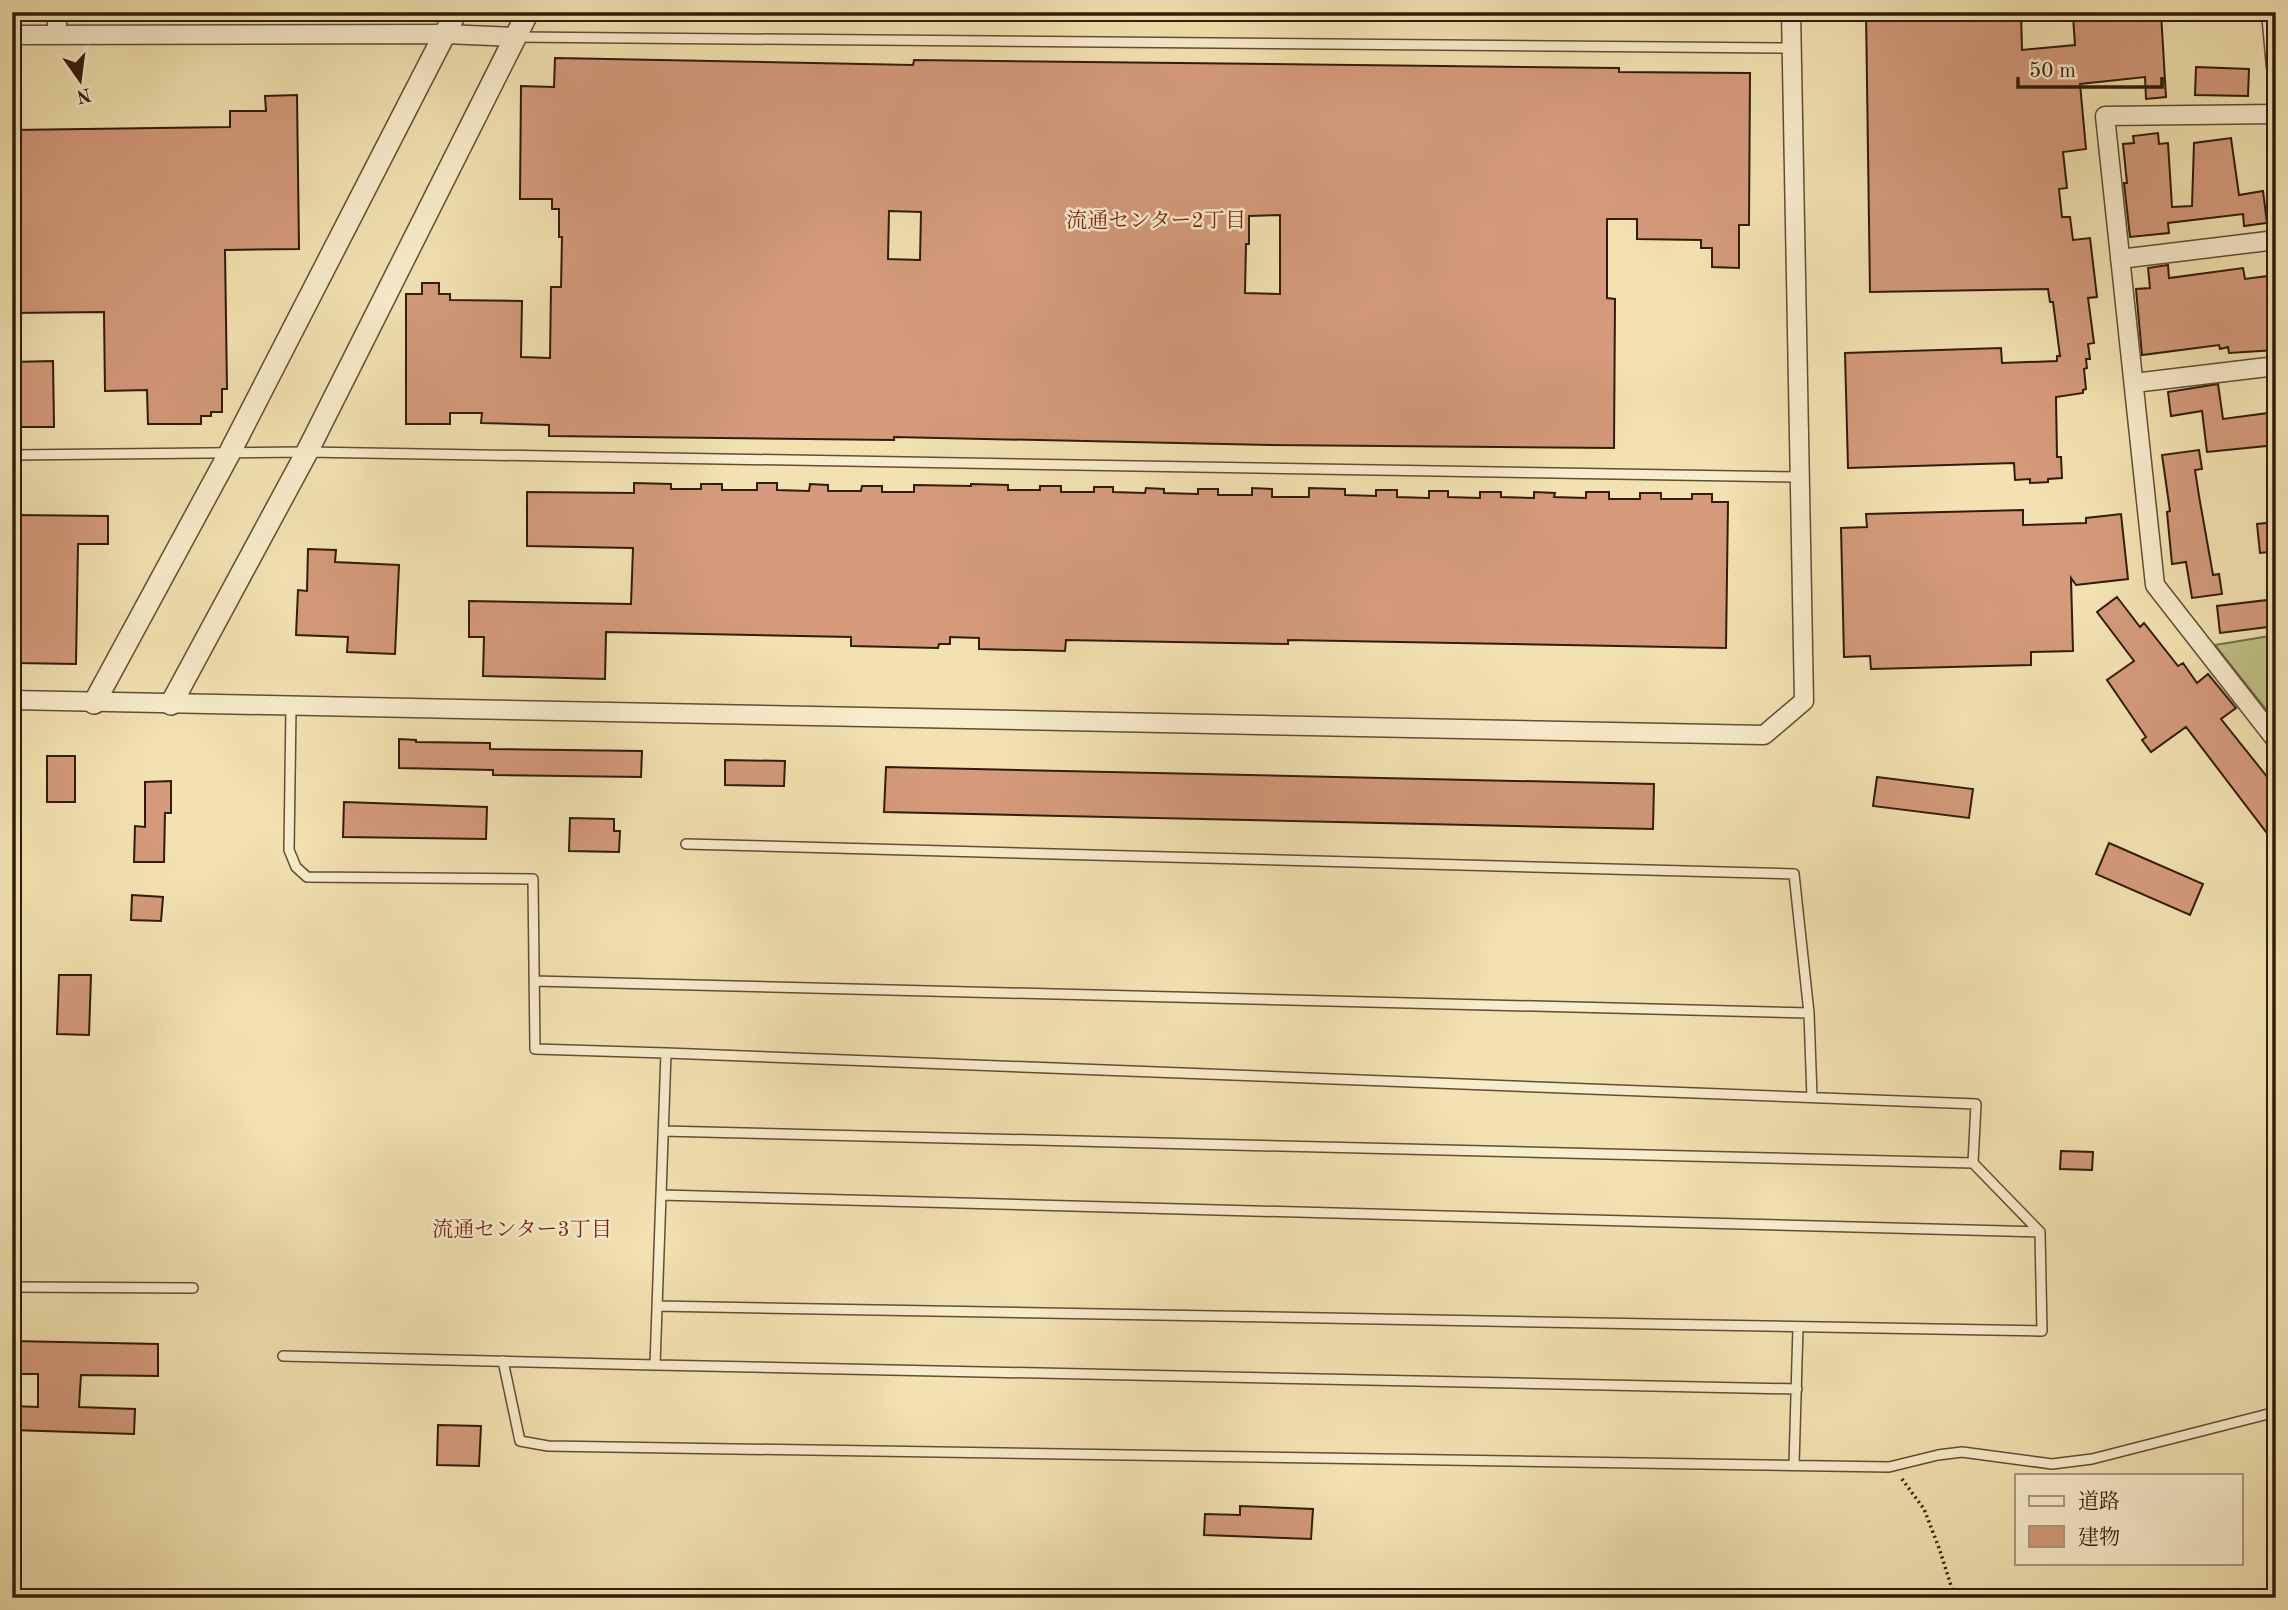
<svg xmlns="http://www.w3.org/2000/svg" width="2288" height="1610" viewBox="0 0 2288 1610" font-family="'Old Standard TT','Noto Serif JP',serif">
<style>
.park{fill:#c0c288;stroke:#786f48;stroke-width:2}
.building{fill:#d49a7b;stroke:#311c09;stroke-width:2;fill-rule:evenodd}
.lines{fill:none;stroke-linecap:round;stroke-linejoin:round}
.service-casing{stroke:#614e33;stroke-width:12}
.minor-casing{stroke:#614e33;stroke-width:21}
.tertiary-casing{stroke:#614e33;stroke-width:24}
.path{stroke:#311c09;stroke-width:3.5;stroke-dasharray:2 3.5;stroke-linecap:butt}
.service{stroke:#f7eccc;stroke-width:9}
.minor{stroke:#f7eccc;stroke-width:18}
.tertiary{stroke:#f7eccc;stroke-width:21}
.labels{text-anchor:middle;stroke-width:5;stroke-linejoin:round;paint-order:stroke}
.neighbourhood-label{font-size:21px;fill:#7a1f14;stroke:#f7eccc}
</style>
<rect width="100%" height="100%" fill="#f2e2b1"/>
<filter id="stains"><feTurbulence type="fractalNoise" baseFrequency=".00286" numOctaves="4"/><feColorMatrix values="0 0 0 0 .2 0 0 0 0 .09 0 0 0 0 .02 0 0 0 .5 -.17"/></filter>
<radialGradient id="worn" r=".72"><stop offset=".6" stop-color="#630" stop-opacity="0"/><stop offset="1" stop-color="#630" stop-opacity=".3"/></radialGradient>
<path class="park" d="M 2276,635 L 2276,722 L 2215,645 Z"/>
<path class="building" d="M 1866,12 L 2021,12 L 2022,50 L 2075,45 L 2073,16 L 2161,13 L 2166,97 L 2146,99 L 2145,77 L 2080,84 L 2086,149 L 2063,152 L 2067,188 L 2059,189 L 2062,217 L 2070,217 L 2073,240 L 2090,238 L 2097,297 L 2088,298 L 2094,343 L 2088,344 L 2090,359 L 2086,359 L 2087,368 L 2084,369 L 2086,389 L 2083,390 L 2083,393 L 2056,397 L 2057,457 L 2061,457 L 2062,478 L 2048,479 L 2048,482 L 2030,483 L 2030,479 L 2015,480 L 2014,463 L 1848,468 L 1845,353 L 2001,348 L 2002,363 L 2057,361 L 2057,356 L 2060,356 L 2053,302 L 2050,302 L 2048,289 L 1870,292 Z
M 555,58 L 913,65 L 914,60 L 1619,68 L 1619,72 L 1750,73 L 1749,225 L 1739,225 L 1739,268 L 1712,267 L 1712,248 L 1701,248 L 1701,240 L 1637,239 L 1637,219 L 1607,219 L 1607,298 L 1615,299 L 1614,448 L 1270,445 L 894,437 L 894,440 L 549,436 L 549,425 L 481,423 L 482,413 L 450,413 L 450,424 L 406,424 L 406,294 L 422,294 L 422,283 L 439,283 L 439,294 L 450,294 L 450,300 L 522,301 L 521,357 L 550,358 L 551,287 L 561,287 L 562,237 L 559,237 L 559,209 L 552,209 L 552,199 L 520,199 L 521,86 L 554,87 ZM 889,211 L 921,212 L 920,260 L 888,259 ZM 1280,215 L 1280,294 L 1245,293 L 1246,244 L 1249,244 L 1249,216 Z
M 2196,67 L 2249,69 L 2248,96 L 2195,95 Z
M 297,95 L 299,249 L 225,250 L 227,389 L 222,389 L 222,412 L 211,412 L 211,416 L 201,416 L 201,424 L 148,424 L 147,390 L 105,391 L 104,312 L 12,313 L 12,130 L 230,127 L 230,111 L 266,111 L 265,96 Z
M 2158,133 L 2159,144 L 2168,143 L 2172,207 L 2192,206 L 2194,143 L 2231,138 L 2239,195 L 2263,191 L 2267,223 L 2244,226 L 2243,214 L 2168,223 L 2169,233 L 2130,237 L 2124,183 L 2127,183 L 2123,144 L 2134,143 L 2133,136 Z
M 2168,265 L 2169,278 L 2243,268 L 2245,279 L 2276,275 L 2276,350 L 2229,353 L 2228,347 L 2220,349 L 2219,345 L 2142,355 L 2136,289 L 2150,288 L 2148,268 Z
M 53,361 L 54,427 L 12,427 L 12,362 Z
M 2218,384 L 2223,419 L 2276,412 L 2276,445 L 2207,452 L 2202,411 L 2171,416 L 2168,392 Z
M 2199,450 L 2202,469 L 2195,470 L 2199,496 L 2213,575 L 2219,574 L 2222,594 L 2192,598 L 2186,562 L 2172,564 L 2167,512 L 2170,511 L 2162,455 Z
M 634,483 L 671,484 L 671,489 L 701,489 L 701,484 L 722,484 L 722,490 L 757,490 L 757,483 L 777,483 L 777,490 L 809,491 L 810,484 L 828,485 L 828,491 L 861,491 L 862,486 L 882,486 L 882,492 L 914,492 L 914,485 L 971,486 L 971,484 L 1008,485 L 1008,490 L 1040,490 L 1040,486 L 1061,486 L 1061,492 L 1094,492 L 1094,487 L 1113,487 L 1113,492 L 1145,493 L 1146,488 L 1164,489 L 1164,493 L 1198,494 L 1198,489 L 1218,489 L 1218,495 L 1252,495 L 1252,488 L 1272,489 L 1272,497 L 1309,497 L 1309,488 L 1345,489 L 1345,495 L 1376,496 L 1376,490 L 1397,490 L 1397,497 L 1429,498 L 1429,491 L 1448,491 L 1448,497 L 1480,498 L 1480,492 L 1501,492 L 1501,497 L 1534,498 L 1534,492 L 1555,493 L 1554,497 L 1586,498 L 1586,492 L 1609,492 L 1609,499 L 1640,499 L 1640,493 L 1661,493 L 1661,499 L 1692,499 L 1692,494 L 1712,494 L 1712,502 L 1728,502 L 1726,648 L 1288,640 L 1288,644 L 1066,640 L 1065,651 L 979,649 L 979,638 L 950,637 L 950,644 L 939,644 L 938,648 L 851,646 L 851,637 L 606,632 L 605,679 L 483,676 L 484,637 L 469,637 L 469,601 L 631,604 L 633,548 L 527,546 L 527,492 L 634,493 Z
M 2023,510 L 2023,525 L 2086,523 L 2086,518 L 2121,514 L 2128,579 L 2076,585 L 2071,578 L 2073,651 L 2031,652 L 2031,665 L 1871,669 L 1870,656 L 1844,657 L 1841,528 L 1867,527 L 1866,514 Z
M 17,515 L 108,516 L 108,544 L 78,544 L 76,664 L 16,663 L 19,543 L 16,543 Z
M 2276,522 L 2276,551 L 2260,553 L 2257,524 Z
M 308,549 L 336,550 L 335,562 L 399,565 L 395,654 L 347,652 L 348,637 L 296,635 L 298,590 L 307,591 Z
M 2117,597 L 2140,627 L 2144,623 L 2178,666 L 2183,663 L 2197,683 L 2208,674 L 2236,708 L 2221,719 L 2276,788 L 2276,845 L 2186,727 L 2151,752 L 2142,740 L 2146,737 L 2107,680 L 2134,661 L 2097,612 Z
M 2276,599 L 2276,626 L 2220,633 L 2217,606 Z
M 399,739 L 416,740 L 416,742 L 490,743 L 490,749 L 642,751 L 641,777 L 493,775 L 493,770 L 399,768 Z
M 47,756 L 75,756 L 75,802 L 47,802 Z
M 725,760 L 785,761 L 784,786 L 725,785 Z
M 886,767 L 1654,784 L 1653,829 L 884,812 Z
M 1877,777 L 1973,789 L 1969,818 L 1873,806 Z
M 171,781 L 171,813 L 165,813 L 164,862 L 134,862 L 135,826 L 145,827 L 145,782 Z
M 344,802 L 487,807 L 486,839 L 343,837 Z
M 570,818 L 614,819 L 614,831 L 620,831 L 619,852 L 569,851 Z
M 2109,843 L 2203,884 L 2190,915 L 2096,874 Z
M 132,895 L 163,897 L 161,921 L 131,920 Z
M 59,975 L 91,975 L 89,1035 L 57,1034 Z
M 2061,1151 L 2093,1152 L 2092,1170 L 2060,1169 Z
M 12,1341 L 158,1344 L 158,1376 L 81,1375 L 79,1407 L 135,1409 L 134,1434 L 12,1430 L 12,1406 L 38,1407 L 38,1374 L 12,1374 Z
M 438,1425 L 481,1426 L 479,1466 L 437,1465 Z
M 1240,1506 L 1313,1509 L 1311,1539 L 1204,1535 L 1205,1514 L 1240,1515 Z"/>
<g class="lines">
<defs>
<path id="service" d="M 516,37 L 1791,48
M 12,455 L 307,452 L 1799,477
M 686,844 L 1794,874 L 1809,1013
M 534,981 L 1809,1013 L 1812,1097
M 666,1053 L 1976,1104 L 1973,1163
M 663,1131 L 1973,1163 L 2040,1232
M 12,1287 L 193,1288
M 657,1306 L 2042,1331 L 2040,1232 L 661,1195
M 283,1356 L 655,1365 L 666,1053 L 535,1049 L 533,879 L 307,877 L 296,867 L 289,850 L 291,707
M 503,1361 L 520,1441 L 548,1446 L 1889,1467 L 1938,1455 L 1962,1452 L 2052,1464 L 2092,1459 L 2276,1412
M 655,1365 L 1797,1389
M 1794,1465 L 1798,1327"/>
<path id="minor" d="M 57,12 L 57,35
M 2271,12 L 2276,67
M 12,35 L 445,34 L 515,37
M 2276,114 L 2105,116 L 2155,585 L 2276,740
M 2120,259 L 2276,240
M 2134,383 L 2276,366
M 12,700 L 1764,735 L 1804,701 L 1791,12"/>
<path id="tertiary" d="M 94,703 L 229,454 L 456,12
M 171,704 L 307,452 L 528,12"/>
</defs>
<use href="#service" class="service-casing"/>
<use href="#minor" class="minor-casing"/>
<use href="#tertiary" class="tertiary-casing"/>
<path class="path" d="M 1902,1479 L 1924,1509 L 1939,1548 L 1955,1598"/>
<use href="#service" class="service"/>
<use href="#minor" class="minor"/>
<use href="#tertiary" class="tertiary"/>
</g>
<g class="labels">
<g class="neighbourhood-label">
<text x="1156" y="227">流通センター2丁目</text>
<text x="522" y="1236">流通センター3丁目</text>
</g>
</g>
<rect width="2288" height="1610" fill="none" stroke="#f2e2b1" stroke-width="42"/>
<rect x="14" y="14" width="2260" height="1582" fill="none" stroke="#311c09" stroke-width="3.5"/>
<rect x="21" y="21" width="2246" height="1568" fill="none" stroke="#311c09" stroke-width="2"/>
<rect x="2015" y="1474" width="228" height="91" fill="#f7eccc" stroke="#a8997e" stroke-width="2"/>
<rect x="2029" y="1496" width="35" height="10" fill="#f7eccc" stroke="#a8997e" stroke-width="2"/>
<text x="2078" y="1508" font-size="21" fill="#311c09">道路</text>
<rect x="2029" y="1526" width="35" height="21" fill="#d49a7b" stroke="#a8997e" stroke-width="2"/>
<text x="2078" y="1544" font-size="21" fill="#311c09">建物</text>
<g transform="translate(80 80) rotate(166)" stroke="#f7eccc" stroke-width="5" paint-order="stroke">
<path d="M0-5L12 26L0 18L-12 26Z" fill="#311c09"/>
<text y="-10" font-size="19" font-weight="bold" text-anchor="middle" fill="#311c09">N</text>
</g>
<path d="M2018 77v10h144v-10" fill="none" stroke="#311c09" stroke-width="3.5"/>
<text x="2029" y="77" font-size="21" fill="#311c09" stroke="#f7eccc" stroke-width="5" paint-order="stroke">50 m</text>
<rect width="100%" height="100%" filter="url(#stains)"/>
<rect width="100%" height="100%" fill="url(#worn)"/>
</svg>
